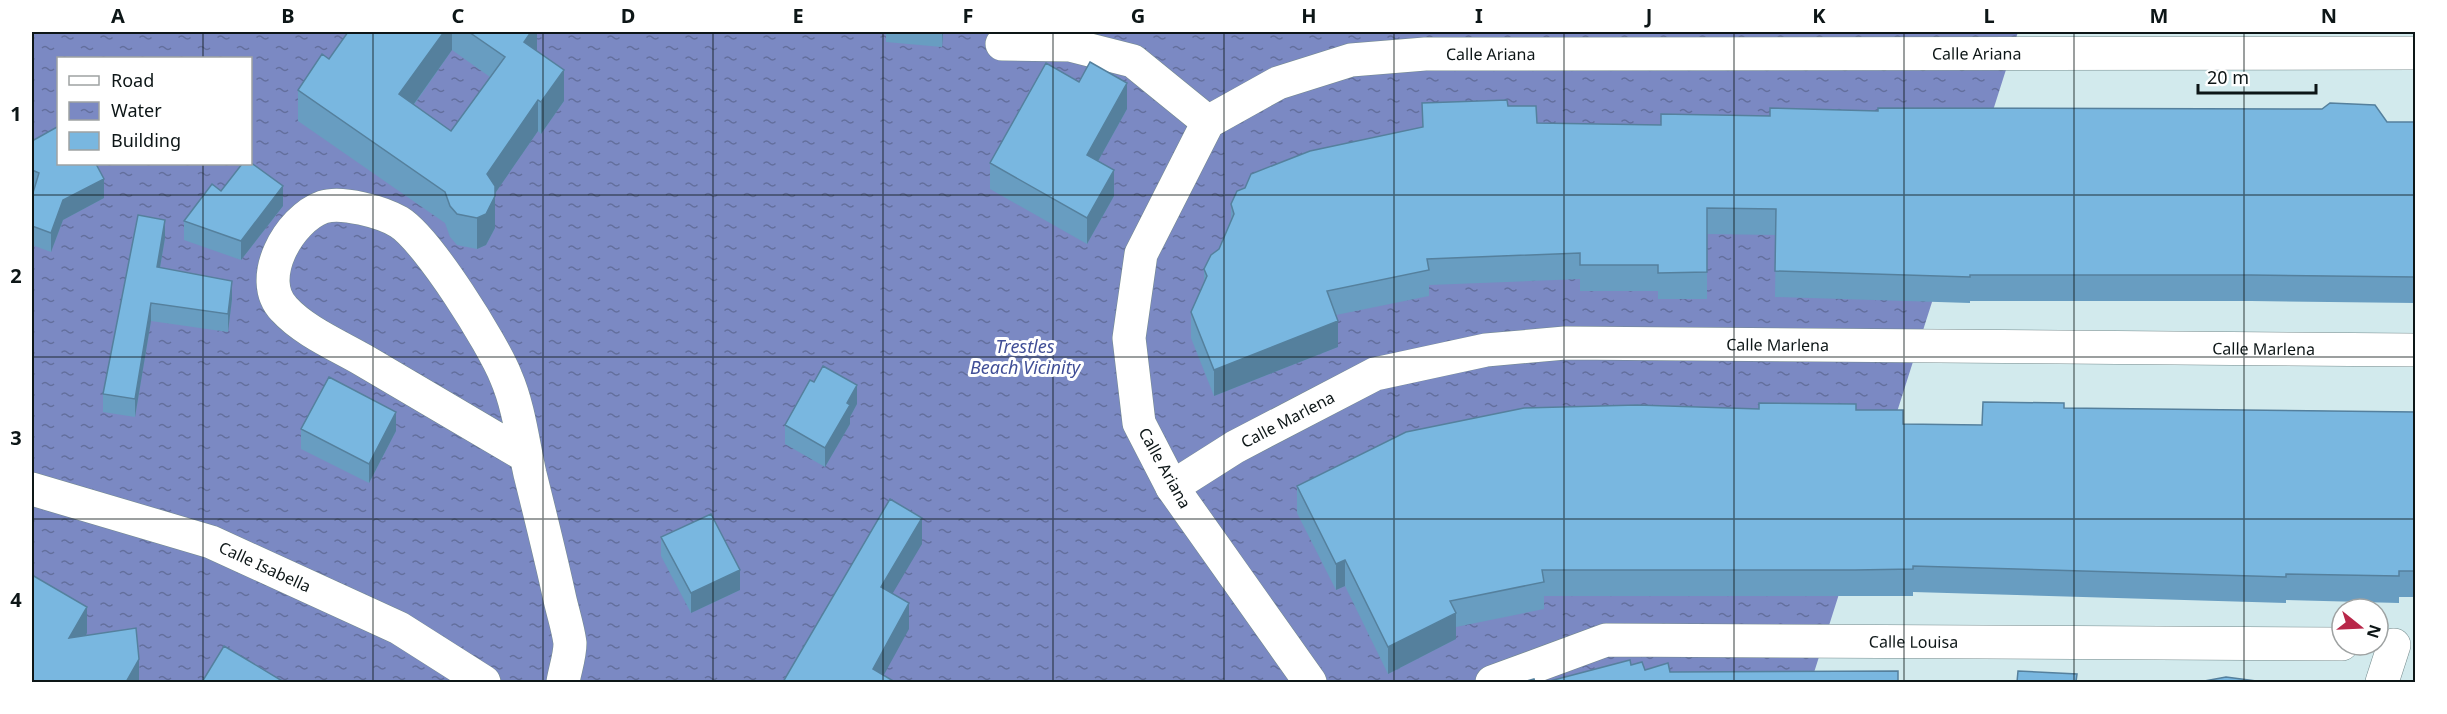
<svg xmlns="http://www.w3.org/2000/svg" width="2447" height="714" viewBox="0 0 2447 714" font-family="'Noto Sans',sans-serif">
<style>
.water{fill:url(#water-ripples);fill-rule:evenodd}
.lines{fill:none;stroke-linecap:round;stroke-linejoin:round}
.minor-casing{stroke:#748a8c;stroke-width:34}
.minor{stroke:#fff;stroke-width:33}
.wall{fill:#689dc1;fill-rule:evenodd}
.shaded-wall{fill:#55809d}
.building{fill:#79b7e0;stroke:#55809d;stroke-width:1.5}
.grid{fill:none;stroke:#0d1617;stroke-width:1.5;stroke-opacity:0.55}
.labels{text-anchor:middle;stroke-width:6;stroke-linejoin:round;paint-order:stroke}
.street-label{font-size:16px;fill:#0d1617;stroke:#fff}
.water-label{font-size:18px;font-style:italic;fill:#414f97;stroke:#fff}
.neatline{fill:none;stroke:#0d1617;stroke-width:2}
.grid-label{font-size:20px;text-anchor:middle;font-weight:bold;fill:#0d1617}
</style>
<defs>
<pattern id="water-ripples" width="26" height="14" patternUnits="userSpaceOnUse" patternTransform="scale(1.5)"><rect width="26" height="14" fill="#7b89c3"/><path d="M2 4q2-2 4 0t4 0M15 11q2-2 4 0t4 0" fill="none" stroke="#636f9d"/></pattern>
</defs>
<rect width="100%" height="100%" fill="#d2eaed"/>
<path class="water" d="M 32,32 L 2018,32 L 1811,682 L 32,682 ZM 58,58 L 250,58 L 250,164 L 58,164 Z"/>
<g class="lines">
<defs>
<g id="minor">
<path d="M 1002,44 L 1070,45 L 1133,61 L 1208,122"/>
<path d="M 526,456 C 472,424 417,392 363,360 C 337,345 304,331 284,309 C 255,279 289,219 323,207 C 342,201 382,212 399,222 C 428,240 493,344 506,377 C 519,407 523,443 530,474 C 540,514 550,554 559,595 C 562,610 568,627 570,643 C 570,656 565,670 563,682"/>
<path id="s1" d="M 1172,487 L 1235,447 L 1375,374 L 1486,350 L 1565,343 L 2416,350"/>
<path id="s2" d="M 32,489 L 211,542 L 399,628 L 484,682"/>
<path id="s3" d="M 1310,682 L 1172,487 L 1139,423 L 1129,338 L 1141,254 L 1208,122 L 1278,83 L 1351,60 L 1425,54 L 2416,53"/>
<path id="s4" d="M 1492,682 L 1606,640 L 2342,644"/>
<path d="M 2382,682 L 2394,645"/>
</g>
</defs>
<use href="#minor" class="minor-casing"/>
<use href="#minor" class="minor"/>
</g>
<path class="wall" d="M 348,32 L 537,32 L 537,51 L 564,101 L 541,134 L 538,131 L 495,193 L 495,228 L 486,245 L 477,249 L 457,245 L 450,237 L 445,223 L 298,121 L 298,90 L 329,59 ZM 452,50 L 490,77 L 451,131 L 414,105 Z
M 886,32 L 943,32 L 942,47 L 886,42 Z
M 1422,103 L 1508,106 L 1537,123 L 1661,125 L 2415,122 L 2415,303 L 2251,301 L 1970,301 L 1970,303 L 1775,297 L 1776,235 L 1707,234 L 1707,299 L 1658,299 L 1658,291 L 1580,291 L 1580,279 L 1429,285 L 1429,296 L 1336,315 L 1338,347 L 1214,396 L 1191,338 L 1191,312 L 1204,283 L 1204,269 L 1219,249 L 1231,219 L 1231,204 L 1422,127 Z
M 1127,109 L 1098,161 L 1114,196 L 1087,244 L 990,189 L 990,163 Z
M 32,141 L 104,198 L 63,220 L 51,252 L 32,245 L 32,196 L 33,190 L 32,189 Z
M 221,191 L 283,206 L 241,260 L 184,240 L 184,221 Z
M 165,238 L 160,268 L 232,299 L 228,332 L 151,321 L 135,417 L 103,412 L 103,394 Z
M 857,404 L 850,417 L 850,424 L 825,467 L 785,444 L 785,425 Z
M 2064,408 L 2415,412 L 2415,597 L 2399,597 L 2399,603 L 2286,600 L 2286,603 L 1913,592 L 1913,596 L 1544,596 L 1544,609 L 1456,627 L 1456,639 L 1388,674 L 1345,586 L 1336,590 L 1297,513 L 1297,486 L 1759,409 L 1856,410 L 1903,424 L 1982,425 Z
M 301,429 L 396,431 L 369,483 L 301,449 Z
M 661,537 L 740,590 L 691,613 L 661,556 Z"/>
<path class="shaded-wall" d="M 444,32 L 452,32 L 452,50 L 399,125 L 399,94 Z
M 531,32 L 537,32 L 537,54 L 524,42 Z
M 942,32 L 943,32 L 942,47 Z
M 564,70 L 564,101 L 541,134 L 541,102 Z
M 1127,83 L 1127,109 L 1087,181 L 1087,155 Z
M 538,100 L 538,131 L 487,205 L 487,174 Z
M 1114,170 L 1114,196 L 1087,244 L 1087,218 Z
M 104,179 L 104,198 L 63,220 L 51,252 L 51,233 L 63,200 Z
M 283,186 L 283,206 L 241,260 L 241,241 Z
M 495,196 L 495,228 L 486,245 L 477,249 L 477,218 Z
M 165,220 L 165,238 L 157,285 L 157,267 Z
M 232,281 L 232,299 L 228,332 L 228,314 Z
M 151,303 L 151,321 L 135,417 L 135,399 Z
M 1338,321 L 1338,347 L 1214,396 L 1214,370 Z
M 857,385 L 857,404 L 850,417 L 850,424 L 825,467 L 825,448 L 847,403 Z
M 396,412 L 396,431 L 369,483 L 369,464 Z
M 922,518 L 922,544 L 881,613 L 881,587 Z
M 1345,560 L 1345,586 L 1336,590 L 1336,564 Z
M 740,570 L 740,590 L 691,613 L 691,593 Z
M 909,603 L 909,629 L 880,682 L 873,669 Z
M 87,607 L 87,633 L 69,664 L 69,638 Z
M 1456,613 L 1456,639 L 1388,674 L 1388,647 Z
M 139,659 L 139,682 L 126,682 Z"/>
<path class="building" d="M 348,32 L 444,32 L 399,94 L 451,131 L 505,57 L 469,32 L 531,32 L 524,42 L 564,70 L 541,102 L 538,100 L 487,174 L 495,186 L 495,196 L 486,214 L 477,218 L 457,214 L 450,206 L 445,192 L 298,90 L 322,54 L 329,59 Z
M 1090,62 L 1127,83 L 1087,155 L 1114,170 L 1087,218 L 990,163 L 1046,63 L 1079,82 Z
M 1507,100 L 1508,106 L 1536,106 L 1537,123 L 1661,125 L 1661,114 L 1770,116 L 1770,108 L 1878,111 L 1878,108 L 2322,109 L 2330,103 L 2375,105 L 2387,122 L 2415,122 L 2415,277 L 2251,275 L 1970,275 L 1970,277 L 1775,271 L 1776,209 L 1707,208 L 1707,272 L 1658,273 L 1658,265 L 1580,265 L 1580,253 L 1427,259 L 1429,270 L 1327,291 L 1338,321 L 1214,370 L 1191,312 L 1207,276 L 1204,269 L 1211,255 L 1219,249 L 1234,214 L 1231,204 L 1237,191 L 1245,188 L 1251,174 L 1310,151 L 1423,127 L 1422,103 Z
M 57,127 L 58,127 L 58,164 L 96,164 L 104,179 L 63,200 L 51,233 L 32,226 L 32,196 L 39,173 L 32,170 L 32,141 Z
M 250,162 L 283,186 L 241,241 L 184,221 L 212,184 L 221,191 L 242,164 L 250,164 Z
M 138,215 L 165,220 L 157,267 L 232,281 L 228,314 L 151,303 L 135,399 L 103,394 Z
M 823,366 L 857,385 L 847,403 L 850,405 L 825,448 L 785,425 L 810,380 L 814,382 Z
M 329,377 L 396,412 L 369,464 L 301,429 Z
M 1983,402 L 2064,403 L 2064,408 L 2415,412 L 2415,571 L 2399,571 L 2399,576 L 2286,574 L 2286,577 L 1913,566 L 1913,569 L 1855,570 L 1542,570 L 1544,582 L 1450,601 L 1456,613 L 1388,647 L 1345,560 L 1336,564 L 1297,486 L 1406,432 L 1524,408 L 1637,405 L 1759,409 L 1759,403 L 1856,404 L 1856,410 L 1903,410 L 1903,424 L 1982,425 Z
M 890,499 L 922,518 L 881,587 L 909,603 L 873,669 L 895,682 L 783,682 Z
M 711,514 L 740,570 L 691,593 L 661,537 Z
M 32,567 L 32,575 L 87,607 L 69,638 L 136,628 L 139,659 L 126,682 L 32,682 Z
M 224,646 L 284,682 L 202,682 Z
M 1630,660 L 1631,665 L 1642,662 L 1645,670 L 1668,663 L 1670,672 L 1898,671 L 1898,682 L 1546,682 Z
M 2018,671 L 2077,674 L 2076,682 L 2017,682 Z
M 2226,677 L 2264,682 L 2199,682 Z
M 1534,679 L 1535,682 L 1523,682 Z
M 1058,681 L 1089,682 L 1058,682 Z"/>
<path class="grid" d="M 203,32 L 203,58M 373,32 L 373,682M 543,32 L 543,682M 713,32 L 713,682M 883,32 L 883,682M 1053,32 L 1053,682M 1224,32 L 1224,682M 1394,32 L 1394,682M 1564,32 L 1564,682M 1734,32 L 1734,682M 1904,32 L 1904,682M 2074,32 L 2074,682M 2244,32 L 2244,682M 203,164 L 203,682M 32,195 L 2416,195M 32,357 L 2416,357M 32,519 L 2416,519"/>
<g class="labels">
<g class="street-label">
<text dy="6" stroke="none"><textPath href="#s3" startOffset="1412">Calle Ariana</textPath></text>
<text dy="6" stroke="none"><textPath href="#s3" startOffset="926">Calle Ariana</textPath></text>
<text dy="6" stroke="none"><textPath href="#s1" startOffset="638">Calle Marlena</textPath></text>
<text dy="6" stroke="none"><textPath href="#s1" startOffset="1124">Calle Marlena</textPath></text>
<text dy="6" stroke="none"><textPath href="#s1" startOffset="134">Calle Marlena</textPath></text>
<text transform="translate(1165 468) rotate(61)" y="6">Calle Ariana</text>
<text dy="6" stroke="none"><textPath href="#s2" startOffset="246">Calle Isabella</textPath></text>
<text dy="6" stroke="none"><textPath href="#s4" startOffset="429">Calle Louisa</textPath></text>
</g>
<g class="water-label">
<text x="1025" y="353">Trestles<tspan x="1025" dy="21">Beach Vicinity</tspan></text>
</g>
</g>
<rect width="2447" height="714" fill="none" stroke="#ffffff" stroke-width="66"/>
<rect x="57" y="57" width="195" height="108" fill="#ffffff" stroke="#9ea2a2" stroke-width="1.5"/>
<rect x="69" y="76" width="30" height="9" fill="#ffffff" stroke="#9ea2a2" stroke-width="1.5"/>
<text x="111" y="87" font-size="18" fill="#0d1617">Road</text>
<rect x="69" y="102" width="30" height="18" fill="url(#water-ripples)" stroke="#9ea2a2" stroke-width="1.5"/>
<text x="111" y="117" font-size="18" fill="#0d1617">Water</text>
<rect x="69" y="132" width="30" height="18" fill="#79b7e0" stroke="#9ea2a2" stroke-width="1.5"/>
<text x="111" y="147" font-size="18" fill="#0d1617">Building</text>
<g transform="translate(2360 627) rotate(108)"><circle r="28" fill="#ffffff" stroke="#9ea2a2" stroke-width="1.5"/>
<path d="M0-4.5L10 22L0 15L-10 22Z" fill="#b82749"/>
<text y="-9" font-size="16" font-weight="bold" text-anchor="middle" fill="#0d1617">N</text>
</g>
<path d="M2198 84v9h118v-9" fill="none" stroke="#0d1617" stroke-width="3"/>
<text x="2207" y="84" font-size="18" fill="#0d1617" stroke="#ffffff" stroke-width="4.5" paint-order="stroke">20 m</text>
<rect x="33" y="33" width="2381" height="648" class="neatline"/>
<g class="grid-label">
<text x="118" y="23">A</text>
<text x="288" y="23">B</text>
<text x="458" y="23">C</text>
<text x="628" y="23">D</text>
<text x="798" y="23">E</text>
<text x="968" y="23">F</text>
<text x="1138" y="23">G</text>
<text x="1309" y="23">H</text>
<text x="1479" y="23">I</text>
<text x="1649" y="23">J</text>
<text x="1819" y="23">K</text>
<text x="1989" y="23">L</text>
<text x="2159" y="23">M</text>
<text x="2329" y="23">N</text>
<text x="16" y="121">1</text>
<text x="16" y="283">2</text>
<text x="16" y="445">3</text>
<text x="16" y="607">4</text>
</g>
</svg>
